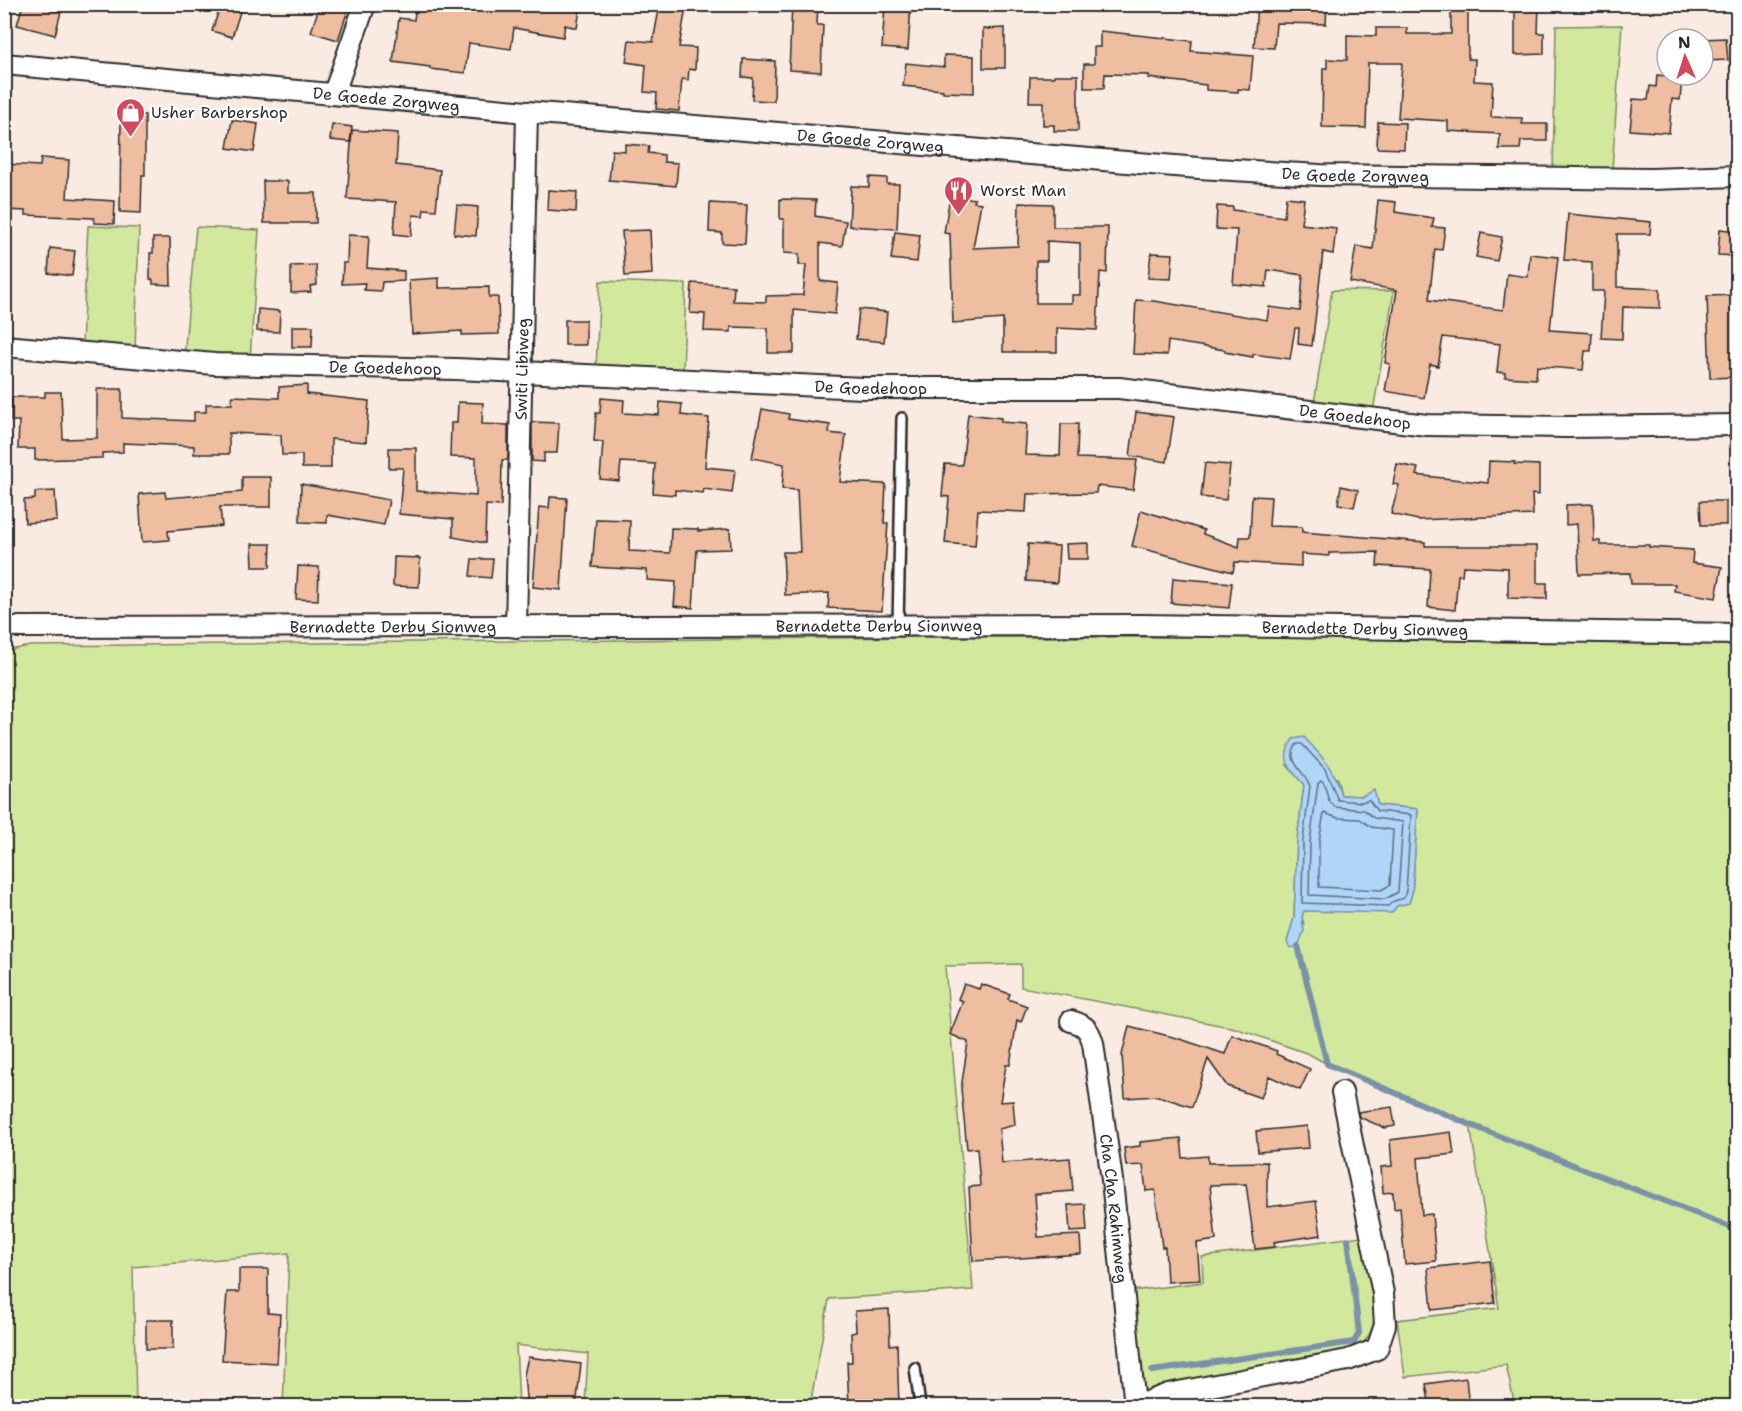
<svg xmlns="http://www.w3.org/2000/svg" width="1742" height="1411" viewBox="0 0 1742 1411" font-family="'Shantell Sans',sans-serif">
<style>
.green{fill:#d2e89d;stroke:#7e8a64;stroke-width:1.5;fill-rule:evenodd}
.water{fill:#afd5f9;stroke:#7a91a7;stroke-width:1.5}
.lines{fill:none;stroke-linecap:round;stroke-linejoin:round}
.shore{stroke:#606f7d;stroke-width:1.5}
.stream{stroke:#7a91a7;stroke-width:6}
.building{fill:#efbda0;stroke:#2b2b2b;stroke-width:1.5;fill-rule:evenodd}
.service-casing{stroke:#2b2b2b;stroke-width:14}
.minor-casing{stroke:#2b2b2b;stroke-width:24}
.service{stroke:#fff;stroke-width:9}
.minor{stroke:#fff;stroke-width:20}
.labels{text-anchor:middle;stroke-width:4.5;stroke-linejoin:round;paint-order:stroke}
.street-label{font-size:16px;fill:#2b2b2b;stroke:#fff}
.poi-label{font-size:16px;fill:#2b2b2b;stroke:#fff;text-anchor:start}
</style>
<rect width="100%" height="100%" fill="#faebe2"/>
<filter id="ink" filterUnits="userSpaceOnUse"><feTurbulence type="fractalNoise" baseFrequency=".0167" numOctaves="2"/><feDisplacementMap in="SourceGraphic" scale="12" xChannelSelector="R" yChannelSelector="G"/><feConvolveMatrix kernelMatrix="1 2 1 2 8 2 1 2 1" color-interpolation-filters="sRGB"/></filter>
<g filter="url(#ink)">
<path class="green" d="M 1622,25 L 1612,170 L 1553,170 L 1556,26 Z
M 88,226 L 139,228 L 135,350 L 82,344 Z
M 196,227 L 259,230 L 250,359 L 184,356 Z
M 600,281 L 686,284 L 683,372 L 596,368 Z
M 1332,290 L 1394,291 L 1373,411 L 1314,403 Z
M 919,637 L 1310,637 L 1737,645 L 1737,1406 L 1515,1406 L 1506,1365 L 1405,1377 L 1397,1320 L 1499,1308 L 1470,1125 L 1327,1064 L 1309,1054 L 1235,1028 L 1021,987 L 1021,964 L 945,966 L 973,1290 L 829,1299 L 810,1406 L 585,1406 L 588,1354 L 516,1345 L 519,1406 L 283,1406 L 289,1253 L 133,1267 L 136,1406 L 34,1406 L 5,1404 L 4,651 L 30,646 ZM 1287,765 L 1337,778 L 1341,795 L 1362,796 L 1378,805 L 1418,809 L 1412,893 L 1409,903 L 1397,906 L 1304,911 L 1302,917 L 1304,924 L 1287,942 L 1294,918 L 1297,840 L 1304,785 Z
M 1362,1236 C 1368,1262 1383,1308 1370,1333 C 1366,1342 1359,1347 1351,1352 L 1141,1395 L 1132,1291 L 1203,1282 L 1202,1257 Z"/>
<path class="water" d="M 1304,737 C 1323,758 1333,767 1341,795 L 1362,796 L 1374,790 L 1378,805 L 1418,809 L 1412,893 L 1409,903 L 1397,906 L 1392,913 L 1304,911 L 1302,917 L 1304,931 L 1298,946 L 1290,948 L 1287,942 L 1294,918 L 1297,840 L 1304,785 C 1290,768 1279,760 1293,739 Z"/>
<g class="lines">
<path class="shore" d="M 1297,744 L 1302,744 L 1325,769 L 1338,800 L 1362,802 L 1369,800 L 1377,811 L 1411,815 L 1406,891 L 1404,898 L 1394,901 L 1388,906 L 1302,903 L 1303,841 L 1310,786 C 1305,771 1284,761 1297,744 Z
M 1321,780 L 1324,783 L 1329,801 L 1335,807 L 1364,810 L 1374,818 L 1403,822 L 1398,892 L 1385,899 L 1309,895 L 1310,842 L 1318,783 Z
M 1324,813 L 1338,818 L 1360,819 L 1371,827 L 1393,830 L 1390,885 L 1381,890 L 1319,887 L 1319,842 Z"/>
<path class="stream" d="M 1298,946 L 1327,1064 L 1471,1125 L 1738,1230
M 1152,1371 L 1354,1342 L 1359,1333 L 1348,1239"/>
</g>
<path class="building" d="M 23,4 L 63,4 L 55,35 L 17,25 Z
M 221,4 L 241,9 L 232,37 L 212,31 Z
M 320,4 L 350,4 L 338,40 L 311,32 Z
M 416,4 L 581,4 L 577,28 L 565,25 L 563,37 L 514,28 L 511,49 L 469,43 L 465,73 L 430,69 L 430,67 L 393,62 L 399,18 L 414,20 Z
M 660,4 L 686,8 L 679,47 L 696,48 L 695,70 L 689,69 L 688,80 L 682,79 L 679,111 L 656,109 L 657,93 L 644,92 L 646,65 L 626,62 L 629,40 L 653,42 Z
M 792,4 L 818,4 L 817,25 L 823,25 L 821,72 L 789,70 Z
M 885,4 L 911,4 L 908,50 L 882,48 Z
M 1257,4 L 1327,4 L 1326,24 L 1276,23 L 1274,48 L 1254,47 Z
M 1451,4 L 1468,4 L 1468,59 L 1475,59 L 1474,81 L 1493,82 L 1491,117 L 1522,118 L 1522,124 L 1547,124 L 1547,141 L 1521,141 L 1520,149 L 1499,149 L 1500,134 L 1448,131 L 1448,121 L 1398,118 L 1402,63 L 1368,63 L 1366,128 L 1322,127 L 1323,68 L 1327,68 L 1327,59 L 1347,60 L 1347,35 L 1376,36 L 1376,28 L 1407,28 L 1407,34 L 1451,34 Z
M 1515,4 L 1539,4 L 1538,33 L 1544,33 L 1544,54 L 1515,55 Z
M 1005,28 L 1005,68 L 983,68 L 983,29 Z
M 1100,31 L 1192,41 L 1191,51 L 1253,56 L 1250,90 L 1238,89 L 1238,92 L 1206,90 L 1206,85 L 1148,78 L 1149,75 L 1105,74 L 1104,88 L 1084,88 L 1084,64 L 1094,64 L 1094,47 L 1100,47 Z
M 1726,38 L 1728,60 L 1704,61 L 1703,39 Z
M 944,55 L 974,56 L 974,93 L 943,92 L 943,90 L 903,86 L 906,63 L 944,67 Z
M 743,59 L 775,61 L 774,101 L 752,100 L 753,78 L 742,77 Z
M 1054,75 L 1078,75 L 1078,131 L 1054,131 L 1054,125 L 1043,125 L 1043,102 L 1029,102 L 1030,77 L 1054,77 Z
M 1657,75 L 1682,78 L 1680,100 L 1672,99 L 1669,133 L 1630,130 L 1633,99 L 1648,100 L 1650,86 L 1656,87 Z
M 121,115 L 145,115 L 145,175 L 142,175 L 141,213 L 120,212 Z
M 232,120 L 258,124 L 254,152 L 227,148 Z
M 1378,122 L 1405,123 L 1404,149 L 1377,148 Z
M 332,124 L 352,127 L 350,142 L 330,140 Z
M 352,130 L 398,133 L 396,165 L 440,170 L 436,210 L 424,209 L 423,216 L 413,215 L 411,236 L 394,234 L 396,202 L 347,199 Z
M 625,144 L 649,146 L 648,153 L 664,155 L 664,162 L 678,163 L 676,186 L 609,180 L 612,150 L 625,151 Z
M 41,158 L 69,160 L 67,198 L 115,201 L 114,224 L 94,223 L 94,218 L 26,215 L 26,211 L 4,210 L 4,164 L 40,166 Z
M 869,177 L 887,178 L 887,184 L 899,184 L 897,229 L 849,226 L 851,186 L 869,187 Z
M 263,181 L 288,181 L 288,193 L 316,193 L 316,223 L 264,223 Z
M 548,190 L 577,192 L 576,212 L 547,210 Z
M 957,196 L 975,199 L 974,202 L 981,203 L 973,248 L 1018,246 L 1019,203 L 1053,204 L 1053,227 L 1108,227 L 1107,273 L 1100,272 L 1097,330 L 1057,328 L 1057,352 L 1003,352 L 1003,319 L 953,323 L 950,234 L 944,233 L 949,202 L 956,203 ZM 1047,241 L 1080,243 L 1080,295 L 1072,295 L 1072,303 L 1036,303 L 1036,261 L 1047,261 Z
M 1286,197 L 1304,199 L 1301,224 L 1336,228 L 1333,254 L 1323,252 L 1312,346 L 1298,344 L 1299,328 L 1295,328 L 1290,359 L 1253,354 L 1253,357 L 1225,352 L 1225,350 L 1168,341 L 1167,355 L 1133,354 L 1136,300 L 1154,301 L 1267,320 L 1269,307 L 1300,311 L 1303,275 L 1268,270 L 1266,287 L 1233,284 L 1237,230 L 1216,229 L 1217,206 L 1233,207 L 1233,210 L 1284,217 Z
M 780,199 L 816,200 L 815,216 L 846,221 L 842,246 L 820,243 L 820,281 L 838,283 L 835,314 L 794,310 L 794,353 L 768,353 L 768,328 L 731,327 L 731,332 L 704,331 L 705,314 L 690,313 L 692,283 L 734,286 L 733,301 L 766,302 L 766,296 L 803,295 L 806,265 L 799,265 L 799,254 L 784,253 L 784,219 L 780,219 Z
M 1378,200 L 1396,202 L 1395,212 L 1434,218 L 1432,227 L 1445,228 L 1442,250 L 1435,249 L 1429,300 L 1503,310 L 1507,274 L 1528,277 L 1530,254 L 1558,257 L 1550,330 L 1592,333 L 1591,351 L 1585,351 L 1583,370 L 1537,366 L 1536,379 L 1505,377 L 1505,373 L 1497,372 L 1500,344 L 1443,337 L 1438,366 L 1430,364 L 1424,398 L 1385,391 L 1390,364 L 1385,363 L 1397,290 L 1350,282 L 1356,246 L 1373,249 Z
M 710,203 L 747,205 L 745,244 L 722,243 L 722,233 L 709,232 Z
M 457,205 L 478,207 L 476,236 L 454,234 Z
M 1568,214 L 1651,222 L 1650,234 L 1617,234 L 1617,287 L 1660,289 L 1660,308 L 1623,307 L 1622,339 L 1601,338 L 1604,291 L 1592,291 L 1592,262 L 1564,260 Z
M 1720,229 L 1737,231 L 1737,256 L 1718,255 Z
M 650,230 L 652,274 L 625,276 L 622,231 Z
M 895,232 L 920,235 L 917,262 L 891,259 Z
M 1481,233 L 1502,237 L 1497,261 L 1476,257 Z
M 348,235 L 369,236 L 367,268 L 404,271 L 404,281 L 382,282 L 381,291 L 364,290 L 365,283 L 342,284 L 343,263 L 347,263 Z
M 153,238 L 170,238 L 171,285 L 153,284 L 153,280 L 150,279 L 150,253 L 153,253 Z
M 50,248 L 75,251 L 72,276 L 48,273 Z
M 1151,253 L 1173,254 L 1171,279 L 1148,278 Z
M 316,265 L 317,285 L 310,286 L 311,292 L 291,293 L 291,266 Z
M 439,278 L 439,288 L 489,287 L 489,297 L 498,297 L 499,334 L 462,335 L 462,331 L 412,334 L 409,280 Z
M 1737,295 L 1737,377 L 1710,378 L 1707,296 Z
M 258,309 L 280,311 L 279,332 L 257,331 Z
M 859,309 L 887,312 L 884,342 L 856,339 Z
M 565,320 L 586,320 L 586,345 L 565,345 Z
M 292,326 L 313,326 L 312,347 L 292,347 Z
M 307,385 L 307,394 L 369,401 L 366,442 L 331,439 L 331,468 L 302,468 L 302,455 L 282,455 L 281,435 L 229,433 L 229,454 L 194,454 L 194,446 L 123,443 L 123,452 L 102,453 L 102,458 L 35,460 L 35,449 L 18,449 L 19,421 L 11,421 L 12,397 L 45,397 L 45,392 L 61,392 L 63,439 L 97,438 L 97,389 L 122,389 L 122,418 L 194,421 L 194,412 L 206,412 L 206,404 L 232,404 L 232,396 L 279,398 L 279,387 Z
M 601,398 L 624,400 L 623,413 L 659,415 L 660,402 L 682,404 L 681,415 L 709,418 L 705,467 L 735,470 L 732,493 L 704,489 L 703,493 L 675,490 L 675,495 L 653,493 L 655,464 L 621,462 L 619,481 L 600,479 L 603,442 L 594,441 L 596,413 L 600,413 Z
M 458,402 L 483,403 L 482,424 L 508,425 L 508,460 L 502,460 L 501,506 L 486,505 L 485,543 L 453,537 L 453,519 L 399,514 L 403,468 L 389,468 L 389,448 L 416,448 L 416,491 L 476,496 L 476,458 L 450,457 L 451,423 L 457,423 Z
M 762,409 L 789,414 L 788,419 L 830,425 L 829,433 L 846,435 L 840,482 L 886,484 L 884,523 L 888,523 L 882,611 L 828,608 L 829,593 L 785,595 L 783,552 L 800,552 L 797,490 L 782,489 L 784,464 L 752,458 Z
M 1136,412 L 1174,417 L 1167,462 L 1130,456 Z
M 968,414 L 1001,418 L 1001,422 L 1027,424 L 1025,455 L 1060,456 L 1061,424 L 1078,424 L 1077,458 L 1137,460 L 1133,490 L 1097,486 L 1096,493 L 1027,494 L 1026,512 L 978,510 L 975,546 L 945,543 L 949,497 L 942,496 L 945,464 L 962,465 Z
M 532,422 L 559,423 L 557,453 L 544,453 L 544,462 L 532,461 Z
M 1489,461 L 1515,462 L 1514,464 L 1539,465 L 1539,495 L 1532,494 L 1533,515 L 1418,520 L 1391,514 L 1399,485 L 1393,484 L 1397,464 L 1418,468 L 1416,475 L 1488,483 Z
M 1205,463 L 1230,465 L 1226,500 L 1201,497 Z
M 242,477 L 271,477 L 271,507 L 220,507 L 222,526 L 168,531 L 169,540 L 142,542 L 139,494 L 165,492 L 166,498 L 242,492 Z
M 301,484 L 389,500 L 384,525 L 327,515 L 327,523 L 300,522 Z
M 1341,486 L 1358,490 L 1354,507 L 1338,504 Z
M 55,491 L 57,521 L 25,523 L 24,500 L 35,499 L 35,492 Z
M 1252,496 L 1271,497 L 1269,526 L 1302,527 L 1302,532 L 1425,542 L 1425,546 L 1537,546 L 1537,583 L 1547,583 L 1547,599 L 1508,598 L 1508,568 L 1463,566 L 1462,575 L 1458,575 L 1455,610 L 1428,607 L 1430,569 L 1377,566 L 1378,552 L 1329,553 L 1329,556 L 1301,554 L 1301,566 L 1235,562 L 1233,572 L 1132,546 L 1141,510 L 1204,530 L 1203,534 L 1239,547 L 1240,537 L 1250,537 Z
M 550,497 L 567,498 L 561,590 L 533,587 L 539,507 L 549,508 Z
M 1700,501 L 1726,501 L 1726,525 L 1701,525 Z
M 1593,504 L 1594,541 L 1600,541 L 1600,545 L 1649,545 L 1649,547 L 1693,550 L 1692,563 L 1722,567 L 1716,598 L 1674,591 L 1675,584 L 1631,584 L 1630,573 L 1579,574 L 1577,524 L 1566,525 L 1566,505 Z
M 596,519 L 630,520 L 629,551 L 670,553 L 671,528 L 698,529 L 698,531 L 730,529 L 731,549 L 697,550 L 693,608 L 674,606 L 676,582 L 647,580 L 647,570 L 592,567 Z
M 1088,543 L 1088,559 L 1067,559 L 1066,544 Z
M 252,544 L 271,544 L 270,567 L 253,567 Z
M 1028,544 L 1059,546 L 1057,583 L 1026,581 Z
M 394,557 L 420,558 L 419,587 L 393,586 Z
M 472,559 L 493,559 L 491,578 L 470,576 Z
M 298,566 L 319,567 L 318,600 L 296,599 Z
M 1173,578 L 1232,583 L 1229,608 L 1171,603 Z
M 964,984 L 979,989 L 981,984 L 1010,994 L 1008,999 L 1027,1006 L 1021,1022 L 1017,1020 L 1010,1065 L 1006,1065 L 1000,1102 L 1013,1101 L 1015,1125 L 999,1129 L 1002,1163 L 1070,1158 L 1073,1191 L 1035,1194 L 1038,1237 L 1080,1235 L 1081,1254 L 973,1261 L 969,1187 L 980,1186 L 977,1148 L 967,1149 L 961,1089 L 968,1042 L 950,1034 L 963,1001 L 958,999 Z
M 1129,1026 L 1177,1038 L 1225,1054 L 1232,1035 L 1277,1051 L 1276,1054 L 1310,1069 L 1300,1090 L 1269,1076 L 1261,1098 L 1227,1086 L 1208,1059 L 1192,1107 L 1158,1096 L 1125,1098 L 1122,1055 Z
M 1392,1107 L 1395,1126 L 1385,1128 L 1359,1117 L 1358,1112 Z
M 1307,1126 L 1309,1148 L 1258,1152 L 1256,1131 Z
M 1451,1132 L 1454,1154 L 1418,1158 L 1422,1215 L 1432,1214 L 1436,1261 L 1405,1264 L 1400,1208 L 1394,1209 L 1393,1192 L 1383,1193 L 1381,1167 L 1392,1166 L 1390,1140 Z
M 1181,1138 L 1183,1158 L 1208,1156 L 1208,1163 L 1267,1162 L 1267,1207 L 1316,1201 L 1321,1235 L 1274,1242 L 1275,1247 L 1255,1249 L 1246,1184 L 1210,1185 L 1216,1240 L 1197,1243 L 1200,1280 L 1167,1282 L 1165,1247 L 1162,1247 L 1155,1190 L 1146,1191 L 1143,1165 L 1126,1166 L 1124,1148 L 1140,1146 L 1140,1142 Z
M 1085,1204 L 1087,1231 L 1070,1232 L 1068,1205 Z
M 1490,1261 L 1495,1303 L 1432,1310 L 1428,1268 Z
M 239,1269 L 268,1269 L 268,1313 L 280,1314 L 277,1363 L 222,1360 L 227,1292 L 239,1292 Z
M 889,1309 L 890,1345 L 897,1344 L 899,1407 L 849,1407 L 847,1362 L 852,1362 L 851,1333 L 856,1332 L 855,1311 Z
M 146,1320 L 173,1320 L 173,1349 L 146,1349 Z
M 528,1357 L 581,1364 L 576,1407 L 527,1407 L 524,1375 Z
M 1466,1378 L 1469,1407 L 1430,1407 L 1426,1384 Z"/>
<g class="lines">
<defs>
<path id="service" d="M 898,627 L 902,418
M 915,1368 L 920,1406"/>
<g id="minor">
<path id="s1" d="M 4,64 L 527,112 L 1199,168 L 1320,175 L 1652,179 L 1738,176"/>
<path d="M 334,93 L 365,4"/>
<path id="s2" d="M 4,346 L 215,364 L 456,369 L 863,388 L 1119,388 L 1427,425 L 1567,427 L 1738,425"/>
<path id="s3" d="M 19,627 L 1143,625 L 1738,634"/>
<path id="s4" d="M 516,627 L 527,112"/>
<path id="s5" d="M 1071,1021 C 1085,1025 1089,1029 1093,1043 L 1112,1180 L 1135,1406"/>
<path d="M 1137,1406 L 1168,1394 L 1348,1360 L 1377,1349 L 1385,1325 L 1383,1293 L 1342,1092"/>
</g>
</defs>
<use href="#service" class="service-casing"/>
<use href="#minor" class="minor-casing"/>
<use href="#service" class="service"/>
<use href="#minor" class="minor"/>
</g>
</g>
<defs>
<symbol id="shop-pin" viewBox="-11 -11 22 30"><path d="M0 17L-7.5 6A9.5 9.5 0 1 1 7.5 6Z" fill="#d1495b" stroke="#fff"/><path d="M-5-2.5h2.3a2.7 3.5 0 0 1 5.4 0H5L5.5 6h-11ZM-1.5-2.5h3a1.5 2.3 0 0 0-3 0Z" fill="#fff"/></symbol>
<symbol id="restaurant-pin" viewBox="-11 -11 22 30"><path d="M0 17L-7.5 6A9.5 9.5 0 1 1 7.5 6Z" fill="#d1495b" stroke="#fff"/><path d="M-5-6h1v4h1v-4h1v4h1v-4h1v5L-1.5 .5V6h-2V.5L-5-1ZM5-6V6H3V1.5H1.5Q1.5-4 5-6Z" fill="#fff"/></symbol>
</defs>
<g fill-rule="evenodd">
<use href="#shop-pin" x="114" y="96" width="33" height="45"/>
<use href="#restaurant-pin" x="942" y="174" width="33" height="45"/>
</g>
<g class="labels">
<g class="street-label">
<text dy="6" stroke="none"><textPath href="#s1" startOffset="384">De Goede Zorgweg</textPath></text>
<text dy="6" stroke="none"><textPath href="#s1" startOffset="870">De Goede Zorgweg</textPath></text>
<text dy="6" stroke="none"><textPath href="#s1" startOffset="1356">De Goede Zorgweg</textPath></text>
<text dy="6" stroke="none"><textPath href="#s2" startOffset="382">De Goedehoop</textPath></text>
<text dy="6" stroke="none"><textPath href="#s4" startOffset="258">Switi Libiweg</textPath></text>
<text dy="6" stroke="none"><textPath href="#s2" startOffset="868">De Goedehoop</textPath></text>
<text dy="6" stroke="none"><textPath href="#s2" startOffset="1354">De Goedehoop</textPath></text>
<text dy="6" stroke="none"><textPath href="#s3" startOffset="860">Bernadette Derby Sionweg</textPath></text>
<text dy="6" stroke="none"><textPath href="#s3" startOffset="374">Bernadette Derby Sionweg</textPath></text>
<text dy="6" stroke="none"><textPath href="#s3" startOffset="1346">Bernadette Derby Sionweg</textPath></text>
<text dy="6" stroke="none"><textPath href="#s5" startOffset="200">Cha Cha Rahimweg</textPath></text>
</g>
<g class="poi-label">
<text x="151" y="118">Usher Barbershop</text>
<text x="980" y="196">Worst Man</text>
</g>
</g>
<rect width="1742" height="1411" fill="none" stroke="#fff" stroke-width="24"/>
<rect x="12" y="12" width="1718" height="1387" fill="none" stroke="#2b2b2b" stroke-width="2" filter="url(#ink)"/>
<g transform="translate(1685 57) rotate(357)"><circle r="28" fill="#ffffff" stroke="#aaaaaa" stroke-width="1.5"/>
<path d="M0-4.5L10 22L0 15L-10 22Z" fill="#d1495b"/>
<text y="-9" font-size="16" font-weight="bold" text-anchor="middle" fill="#2b2b2b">N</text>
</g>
</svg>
